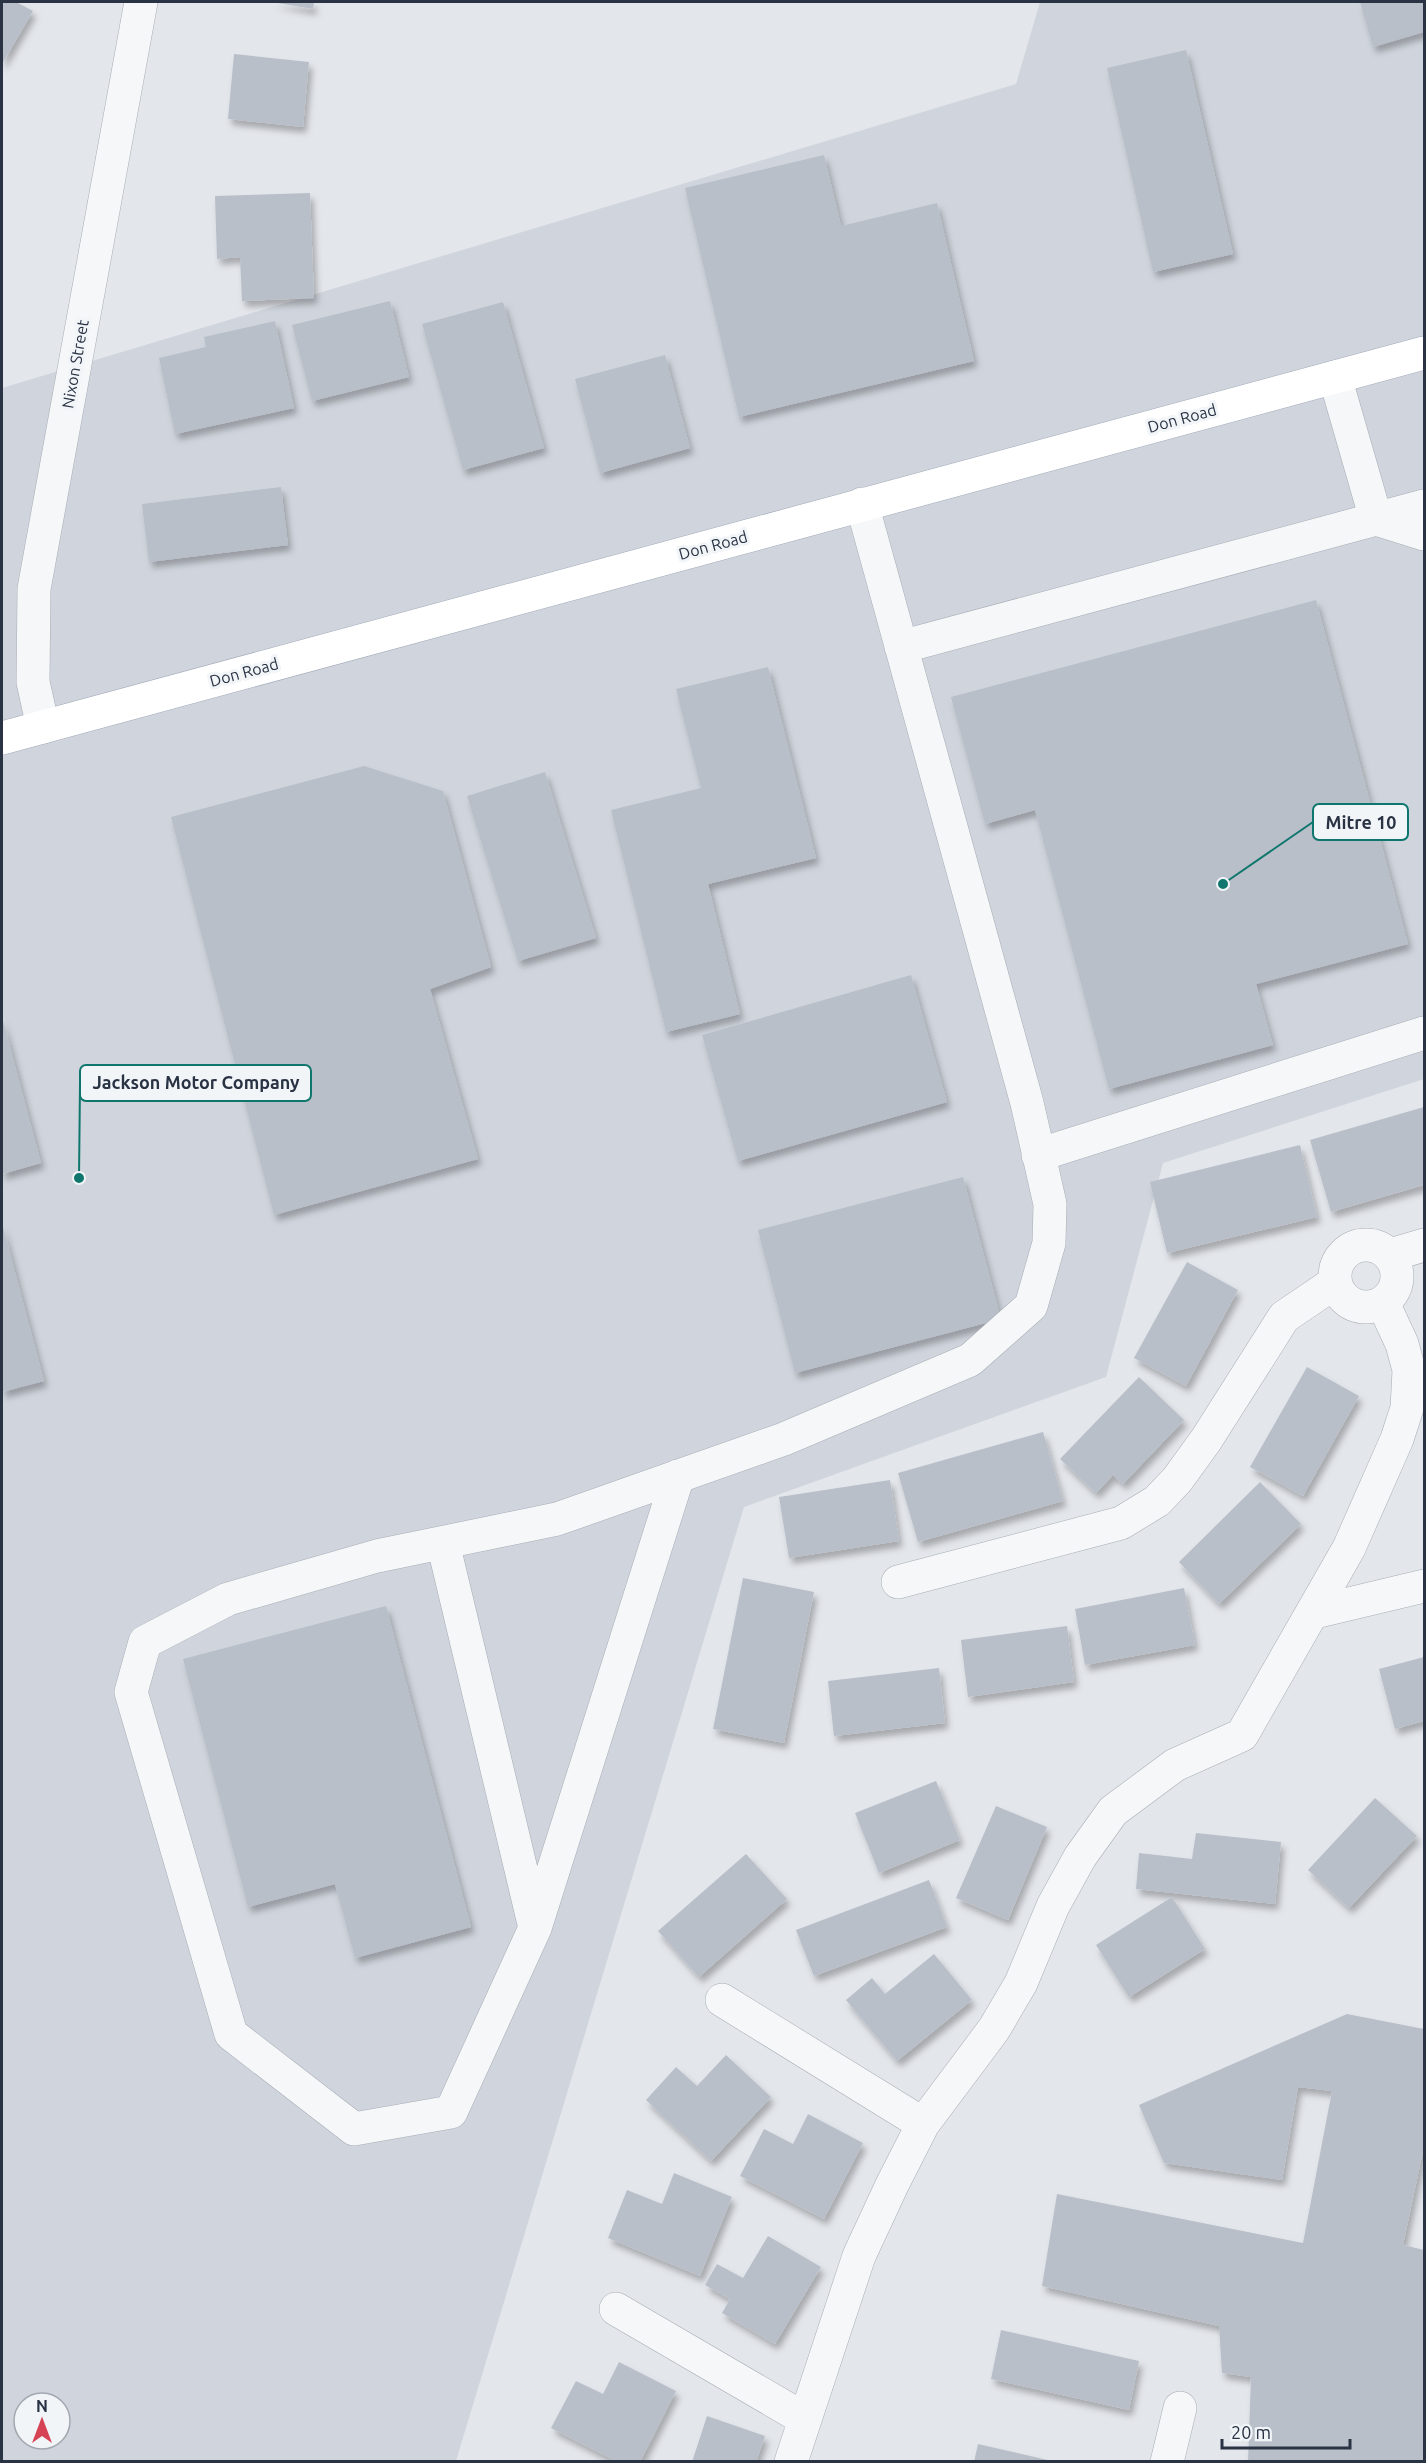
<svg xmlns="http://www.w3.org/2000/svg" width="1426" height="2463" viewBox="0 0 1426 2463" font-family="Ubuntu,sans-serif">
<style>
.built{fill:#d0d5dd;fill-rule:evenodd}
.building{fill:#b9bfc9;filter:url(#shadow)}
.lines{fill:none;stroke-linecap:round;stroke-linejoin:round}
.minor-casing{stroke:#a7adb6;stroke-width:34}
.major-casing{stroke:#a1aab8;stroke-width:34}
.minor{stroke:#f6f7f9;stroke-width:33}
.major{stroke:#fff;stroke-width:33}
.labels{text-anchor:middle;stroke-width:6;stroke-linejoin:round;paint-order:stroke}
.street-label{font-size:16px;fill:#293344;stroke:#f2f5f8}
.leader{fill:none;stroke:#0f766e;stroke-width:2}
.callout-dot{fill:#0f766e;stroke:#f2f5f8;stroke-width:2}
.callout{fill:#f2f5f8;stroke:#0f766e;stroke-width:2}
.callout-label{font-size:18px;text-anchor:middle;font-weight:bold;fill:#293344}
</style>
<defs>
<filter id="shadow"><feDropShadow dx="3.5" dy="6" stdDeviation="3" flood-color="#0004"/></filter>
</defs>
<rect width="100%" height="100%" fill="#e3e6eb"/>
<path class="built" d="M 1040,2 L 1424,2 L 1424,1079 L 1163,1163 L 1106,1377 L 744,1507 L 456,2461 L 2,2461 L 2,388 L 1016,84 ZM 24,2403 L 60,2403 L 60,2439 L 24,2439 Z"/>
<path class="building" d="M 2,2 L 16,2 L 33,11 L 2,64 Z
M 272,2 L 314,2 L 313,9 Z
M 1360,2 L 1424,2 L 1424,32 L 1373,47 Z
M 1186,50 L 1233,254 L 1153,272 L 1107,68 Z
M 234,54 L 309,62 L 303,127 L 228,119 Z
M 824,155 L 841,226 L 937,203 L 974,361 L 739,417 L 685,188 Z
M 310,193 L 314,298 L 242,301 L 240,257 L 217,259 L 215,196 Z
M 390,301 L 409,377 L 312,401 L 292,325 Z
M 503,302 L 544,448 L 463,470 L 422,324 Z
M 275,321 L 294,408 L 175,434 L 159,358 L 206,347 L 204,337 Z
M 665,355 L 690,448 L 600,473 L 575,379 Z
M 281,487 L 288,545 L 149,562 L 142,504 Z
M 1316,600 L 1408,944 L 1256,984 L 1273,1045 L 1109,1089 L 1035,810 L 985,824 L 951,697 Z
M 768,667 L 816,858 L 708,884 L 740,1014 L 666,1032 L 611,810 L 701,788 L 676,689 Z
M 364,766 L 443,791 L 491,967 L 430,989 L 478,1159 L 274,1215 L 171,817 Z
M 545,772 L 596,938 L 518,961 L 467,796 Z
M 911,975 L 947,1102 L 738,1161 L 702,1035 Z
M 2,1017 L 41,1163 L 2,1174 Z
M 1424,1107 L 1424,1185 L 1331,1212 L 1310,1140 Z
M 1300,1145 L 1317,1217 L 1167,1253 L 1150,1182 Z
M 963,1177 L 1001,1319 L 795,1373 L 758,1230 Z
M 2,1223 L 44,1381 L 2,1392 Z
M 1187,1262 L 1238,1290 L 1186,1386 L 1134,1358 Z
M 1307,1367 L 1359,1396 L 1303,1496 L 1250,1467 Z
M 1139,1377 L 1184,1420 L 1123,1484 L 1113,1475 L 1096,1493 L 1060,1459 Z
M 1043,1432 L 1063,1501 L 918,1542 L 898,1473 Z
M 890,1480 L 899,1541 L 789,1558 L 779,1497 Z
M 1260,1482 L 1301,1524 L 1219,1604 L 1179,1562 Z
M 743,1578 L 814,1592 L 784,1743 L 713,1729 Z
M 1184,1588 L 1195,1645 L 1085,1665 L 1075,1609 Z
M 386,1606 L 471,1927 L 355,1958 L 335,1884 L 248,1907 L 183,1659 Z
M 1067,1626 L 1074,1682 L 968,1697 L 961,1640 Z
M 1424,1657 L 1424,1721 L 1395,1729 L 1379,1669 Z
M 939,1668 L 945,1723 L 834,1736 L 828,1681 Z
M 936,1781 L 960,1840 L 879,1873 L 855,1813 Z
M 1375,1798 L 1417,1836 L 1349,1908 L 1308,1870 Z
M 996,1806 L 1047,1827 L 1008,1920 L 956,1898 Z
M 1196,1833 L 1281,1842 L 1275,1904 L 1136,1889 L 1139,1853 L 1192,1859 Z
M 746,1854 L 787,1899 L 699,1977 L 658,1931 Z
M 929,1880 L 947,1927 L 814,1976 L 796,1930 Z
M 1172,1897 L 1205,1949 L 1129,1997 L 1096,1945 Z
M 934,1954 L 972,2000 L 897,2061 L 846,2000 L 872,1978 L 885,1994 Z
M 1347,2014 L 1424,2029 L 1424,2146 L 1403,2245 L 1424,2250 L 1424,2462 L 1248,2462 L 1251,2377 L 1222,2373 L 1219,2326 L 1042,2286 L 1057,2194 L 1303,2243 L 1332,2091 L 1298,2087 L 1282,2180 L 1164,2163 L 1139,2105 Z
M 726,2055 L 771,2097 L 711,2161 L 646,2100 L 676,2067 L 697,2086 Z
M 808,2114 L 863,2143 L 824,2219 L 740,2176 L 764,2129 L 793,2144 Z
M 674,2173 L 732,2197 L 700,2276 L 608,2238 L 627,2190 L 662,2204 Z
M 768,2236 L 821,2267 L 775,2344 L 722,2313 L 730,2299 L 705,2285 L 717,2264 L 743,2278 Z
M 1001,2330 L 1139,2361 L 1129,2410 L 991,2379 Z
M 619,2362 L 676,2391 L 640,2462 L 618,2462 L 551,2428 L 576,2381 L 603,2394 Z
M 707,2416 L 765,2436 L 756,2462 L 692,2462 Z
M 978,2444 L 1052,2461 L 1052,2462 L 974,2462 Z"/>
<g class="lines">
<defs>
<path id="minor" d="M 1376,519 L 1424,534
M 1376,519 L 1424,506
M 901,647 L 1376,519 L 1335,377
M 43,727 L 33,682 L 34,589 L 141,2
M 1038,1155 L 1424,1033
M1335 1276a31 31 0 1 1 62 0a31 31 0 1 1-62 0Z
M 1390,1255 L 1424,1245
M 678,1476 L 535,1928 L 451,2112 L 354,2129 L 231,2034 L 131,1692 L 145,1642 L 228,1599 L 377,1556 L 557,1519 L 784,1439 L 970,1360 L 1031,1306 L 1049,1243 L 1050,1204 L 1027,1103 L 862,504
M 443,1543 L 535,1928
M 898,1582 L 1121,1523 L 1157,1501 L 1177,1480 L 1206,1440 L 1284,1317 L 1334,1283
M 1315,1612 L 1424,1586
M 722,2000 L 923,2124
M 616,2309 L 803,2418
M 791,2462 L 859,2256 L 892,2185 L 923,2124 L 994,2029 L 1021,1983 L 1053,1906 L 1080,1857 L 1113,1811 L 1175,1765 L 1242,1735 L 1349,1548 L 1397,1439 L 1407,1408 L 1409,1370 L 1402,1344 L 1383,1303
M 1167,2462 L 1180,2408"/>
<path id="major" d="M 2,738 L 1424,353"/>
</defs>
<use href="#minor" class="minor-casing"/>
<use href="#major" class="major-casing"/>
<use href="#minor" class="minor"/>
<use href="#major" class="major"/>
</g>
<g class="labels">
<g class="street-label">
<text transform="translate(75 364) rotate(-80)" y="6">Nixon Street</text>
<text transform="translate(1182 418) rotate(-15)" y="6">Don Road</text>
<text transform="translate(713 545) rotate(-15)" y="6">Don Road</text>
<text transform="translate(244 672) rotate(-15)" y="6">Don Road</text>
</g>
</g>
<path class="leader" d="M1223 884L1313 822M79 1178L80 1083"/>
<g class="callout-dot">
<circle cx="1223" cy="884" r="6"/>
<circle cx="79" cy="1178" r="6"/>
</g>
<g class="callout">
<rect x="1313" y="804" width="95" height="36" rx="6"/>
<rect x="80" y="1065" width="231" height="36" rx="6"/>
</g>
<g class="callout-label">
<text x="1361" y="829">Mitre 10</text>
<text x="196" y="1089">Jackson Motor Company</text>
</g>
<rect width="1426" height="2463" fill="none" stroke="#293344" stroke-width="6"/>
<g transform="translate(42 2421)"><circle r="28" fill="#f2f5f8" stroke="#a2a7b0" stroke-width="1.5"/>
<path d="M0-4.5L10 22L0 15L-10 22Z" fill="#d54355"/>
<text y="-9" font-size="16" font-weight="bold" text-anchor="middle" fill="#293344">N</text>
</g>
<path d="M1222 2439v9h128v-9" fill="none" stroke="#293344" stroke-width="3"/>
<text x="1231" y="2439" font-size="18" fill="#293344" stroke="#f2f5f8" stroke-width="4.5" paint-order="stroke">20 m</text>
</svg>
